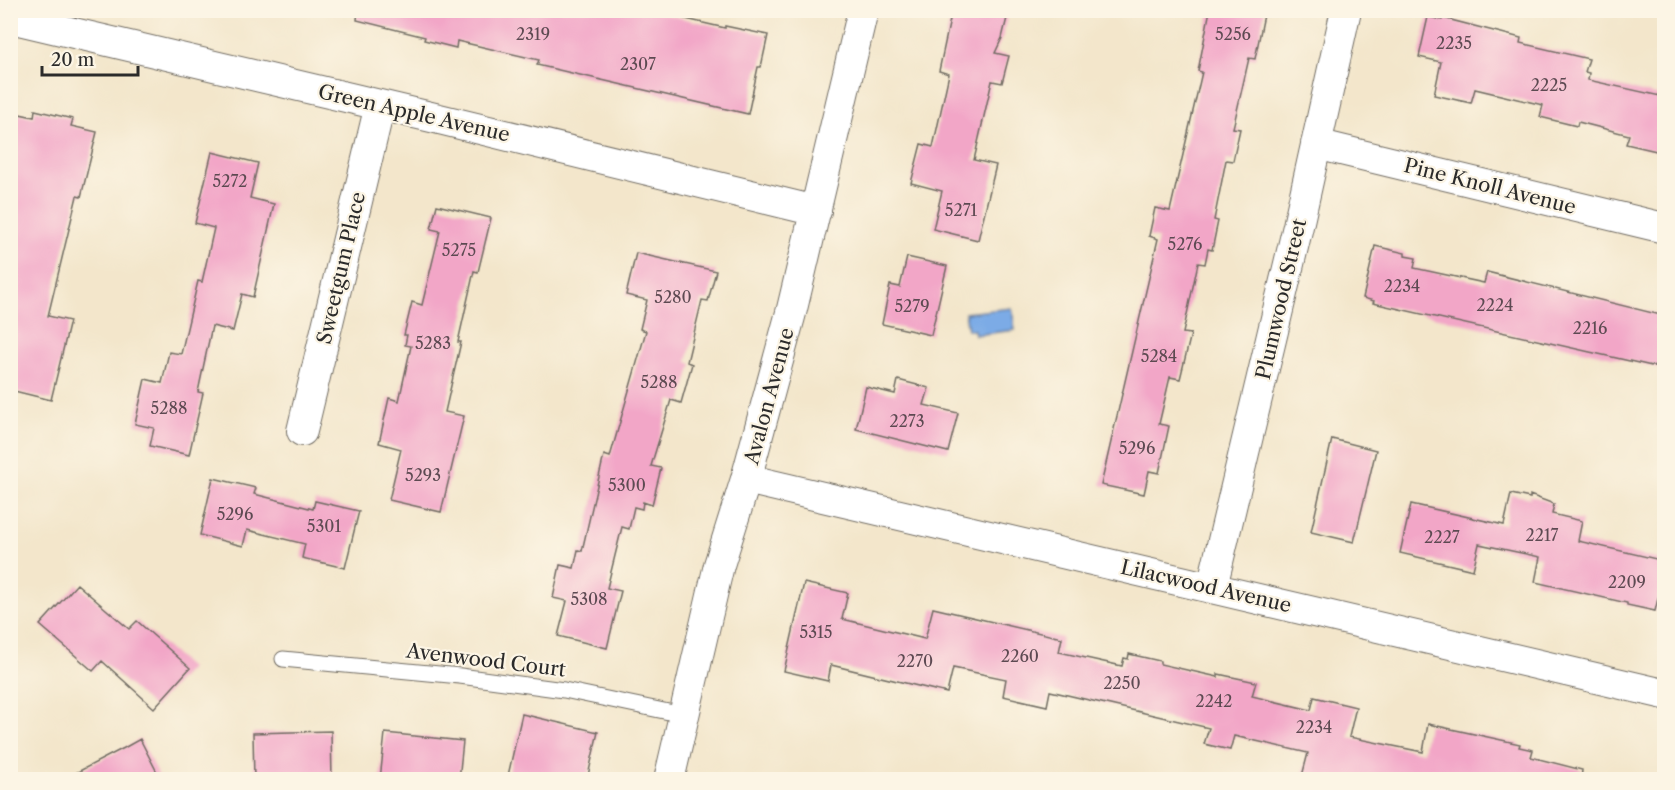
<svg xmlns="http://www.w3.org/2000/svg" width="1675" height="790" viewBox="0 0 1675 790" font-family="'Libre Caslon Text',serif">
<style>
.water{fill:#7babe6;stroke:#536b88;stroke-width:1.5}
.building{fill:#f2a6c7}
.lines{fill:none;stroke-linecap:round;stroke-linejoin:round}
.lane-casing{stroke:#716c63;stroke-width:17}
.street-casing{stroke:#716c63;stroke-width:32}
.lane{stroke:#fff;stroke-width:15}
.street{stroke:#fff;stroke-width:30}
.labels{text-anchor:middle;stroke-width:4.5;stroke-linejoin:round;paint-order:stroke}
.number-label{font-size:16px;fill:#5d4a52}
.street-label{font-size:20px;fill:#2b2b2b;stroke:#fcf5e5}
</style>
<rect width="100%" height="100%" fill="#fcf5e5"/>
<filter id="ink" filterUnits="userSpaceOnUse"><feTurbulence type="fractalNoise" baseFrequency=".0167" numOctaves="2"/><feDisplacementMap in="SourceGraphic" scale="12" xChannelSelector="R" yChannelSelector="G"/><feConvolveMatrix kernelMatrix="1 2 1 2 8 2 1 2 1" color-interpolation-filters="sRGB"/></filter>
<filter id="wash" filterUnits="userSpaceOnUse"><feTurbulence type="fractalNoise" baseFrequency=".008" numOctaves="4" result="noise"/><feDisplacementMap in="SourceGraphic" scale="24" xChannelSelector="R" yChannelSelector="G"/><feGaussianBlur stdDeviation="1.35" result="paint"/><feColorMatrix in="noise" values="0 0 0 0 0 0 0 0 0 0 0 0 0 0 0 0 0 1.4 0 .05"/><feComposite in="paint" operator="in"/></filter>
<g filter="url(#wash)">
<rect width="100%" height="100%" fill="#f3e6cb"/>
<path class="water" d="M 1012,308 L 1015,330 L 975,335 L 974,330 L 968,330 L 965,313 Z"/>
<g id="blocks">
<path class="building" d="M 358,10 L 647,10 L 725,28 L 725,26 L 768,35 L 761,67 L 758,67 L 748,114 L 537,65 L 539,60 L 457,41 L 456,48 L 424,40 L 425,37 L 357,20 Z
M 952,10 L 1009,10 L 1002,38 L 995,53 L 1009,56 L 1002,83 L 992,81 L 974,160 L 996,165 L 978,240 L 933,229 L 942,191 L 911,183 L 921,144 L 933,147 L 949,74 L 939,71 Z
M 1210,10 L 1265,10 L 1255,59 L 1249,58 L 1233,128 L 1240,129 L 1233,161 L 1226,160 L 1214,220 L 1218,221 L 1212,250 L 1208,249 L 1205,264 L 1198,263 L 1183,333 L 1191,334 L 1180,379 L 1170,377 L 1159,424 L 1169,426 L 1159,473 L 1149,471 L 1144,494 L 1101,485 L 1158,239 L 1149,236 L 1155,208 L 1170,211 L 1202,72 L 1198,71 Z
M 1428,17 L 1442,20 L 1443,18 L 1521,38 L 1520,43 L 1589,59 L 1585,72 L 1589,73 L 1588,80 L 1665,97 L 1665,153 L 1626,144 L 1629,135 L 1578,122 L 1577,126 L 1540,117 L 1543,105 L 1475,89 L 1471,103 L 1434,95 L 1441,62 L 1419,57 Z
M 35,110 L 73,119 L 71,126 L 97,132 L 81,197 L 77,196 L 48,316 L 70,321 L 51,400 L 10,390 L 10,112 L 34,117 Z
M 212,152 L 258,163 L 250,198 L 274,204 L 253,297 L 242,294 L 233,331 L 212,326 L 198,392 L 203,393 L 189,455 L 150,446 L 154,428 L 135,424 L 145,379 L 162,383 L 169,352 L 181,354 L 198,281 L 202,282 L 214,228 L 195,223 Z
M 437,205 L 491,218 L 478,272 L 474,271 L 458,342 L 461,342 L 445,412 L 464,416 L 441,512 L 389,500 L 401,449 L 379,443 L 389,398 L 399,401 L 411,346 L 405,345 L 407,335 L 404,335 L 412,302 L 422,305 L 440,231 L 431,229 Z
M 1375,246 L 1405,253 L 1405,256 L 1416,258 L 1414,268 L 1484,283 L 1487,272 L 1665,316 L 1665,369 L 1373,303 L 1374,301 L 1363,298 Z
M 636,253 L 716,271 L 708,301 L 702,300 L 687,362 L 692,364 L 681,403 L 671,400 L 651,466 L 661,468 L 652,505 L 643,502 L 642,509 L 634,507 L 629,529 L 622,527 L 607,588 L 621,591 L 607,648 L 558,636 L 567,601 L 553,598 L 560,565 L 574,568 L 578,550 L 582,551 L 604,455 L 610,457 L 646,331 L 640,329 L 647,300 L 626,295 Z
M 907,257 L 947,266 L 931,335 L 882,324 L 890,285 L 900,287 Z
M 898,380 L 929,388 L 924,405 L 958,413 L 948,452 L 856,429 L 866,387 L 895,394 Z
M 1332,439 L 1376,450 L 1354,542 L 1311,532 Z
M 213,478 L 256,488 L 254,494 L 313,509 L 315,501 L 359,511 L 345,568 L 302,558 L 305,544 L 247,530 L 243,546 L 200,535 Z
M 1511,494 L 1530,498 L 1530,495 L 1554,504 L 1552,514 L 1582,521 L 1578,541 L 1665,561 L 1665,570 L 1655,611 L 1627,605 L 1627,603 L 1535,582 L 1540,557 L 1479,544 L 1473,570 L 1400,553 L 1411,504 L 1504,525 Z
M 804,583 L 848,593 L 842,619 L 925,639 L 933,608 L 1062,638 L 1059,652 L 1122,666 L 1124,658 L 1128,659 L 1129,654 L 1160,661 L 1160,664 L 1218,677 L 1218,674 L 1256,682 L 1252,696 L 1311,710 L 1314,697 L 1356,707 L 1349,737 L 1423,752 L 1428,724 L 1520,744 L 1519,747 L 1533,750 L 1531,757 L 1582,770 L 1581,780 L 1301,780 L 1308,753 L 1234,736 L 1230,750 L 1204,744 L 1209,728 L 1050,691 L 1047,706 L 1003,696 L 1006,679 L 953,668 L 947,693 L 831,665 L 828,681 L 784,671 Z
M 77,584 L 129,629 L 137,621 L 190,668 L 154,708 L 102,661 L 93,671 L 40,625 Z
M 522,714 L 598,732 L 587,780 L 507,780 Z
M 331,731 L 332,780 L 254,780 L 253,733 Z
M 385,733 L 463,741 L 459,780 L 380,780 Z
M 140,739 L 161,780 L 62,780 L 124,748 Z"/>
</g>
</g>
<g filter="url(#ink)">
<use href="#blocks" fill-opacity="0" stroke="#716c63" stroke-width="1.5"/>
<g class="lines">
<defs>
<path id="lane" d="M 283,659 L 460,676 L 564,690 L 683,715"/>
<path id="street" d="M 10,18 L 431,117 L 816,211
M 1316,144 L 1664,228
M 302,431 L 380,105
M 746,479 L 1664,694
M 1212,587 L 1298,226 L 1346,10
M 669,780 L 719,565 L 746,479 L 792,309 L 863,10"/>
</defs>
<use href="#lane" class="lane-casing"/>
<use href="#street" class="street-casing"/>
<use href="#lane" class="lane"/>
<use href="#street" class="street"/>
</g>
</g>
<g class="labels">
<g class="number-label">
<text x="533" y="40">2319</text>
<text x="1233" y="40">5256</text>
<text x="1454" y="49">2235</text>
<text x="638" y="70">2307</text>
<text x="1549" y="91">2225</text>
<text x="230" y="187">5272</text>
<text x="961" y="216">5271</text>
<text x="1185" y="250">5276</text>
<text x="459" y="256">5275</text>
<text x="1402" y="292">2234</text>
<text x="673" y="303">5280</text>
<text x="1495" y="311">2224</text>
<text x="912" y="312">5279</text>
<text x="1590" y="334">2216</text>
<text x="433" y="349">5283</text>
<text x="1159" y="362">5284</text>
<text x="659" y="388">5288</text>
<text x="169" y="414">5288</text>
<text x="907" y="427">2273</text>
<text x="1137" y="454">5296</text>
<text x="423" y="481">5293</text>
<text x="627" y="491">5300</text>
<text x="235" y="520">5296</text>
<text x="324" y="532">5301</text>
<text x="1542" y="541">2217</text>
<text x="1442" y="543">2227</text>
<text x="1627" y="588">2209</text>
<text x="589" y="605">5308</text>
<text x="816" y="638">5315</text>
<text x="1020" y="662">2260</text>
<text x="915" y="667">2270</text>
<text x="1122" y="689">2250</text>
<text x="1214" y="707">2242</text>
<text x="1314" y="733">2234</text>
</g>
<g class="street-label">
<text transform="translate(414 113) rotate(13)" y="7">Green Apple Avenue</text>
<text transform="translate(1490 186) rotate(14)" y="7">Pine Knoll Avenue</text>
<text transform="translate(341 268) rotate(-77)" y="7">Sweetgum Place</text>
<text transform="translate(1281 299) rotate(-77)" y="7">Plumwood Street</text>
<text transform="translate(769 396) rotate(-75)" y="7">Avalon Avenue</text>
<text transform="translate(1206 586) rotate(13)" y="7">Lilacwood Avenue</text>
<text transform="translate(486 660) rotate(7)" y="7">Avenwood Court</text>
</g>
</g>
<rect width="1675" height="790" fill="none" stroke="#fcf5e5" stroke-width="36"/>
<path d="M42 66v9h96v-9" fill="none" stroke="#2b2b2b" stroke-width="3"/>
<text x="51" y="66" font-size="18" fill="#2b2b2b" stroke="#fcf5e5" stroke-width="4.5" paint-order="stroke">20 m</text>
</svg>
